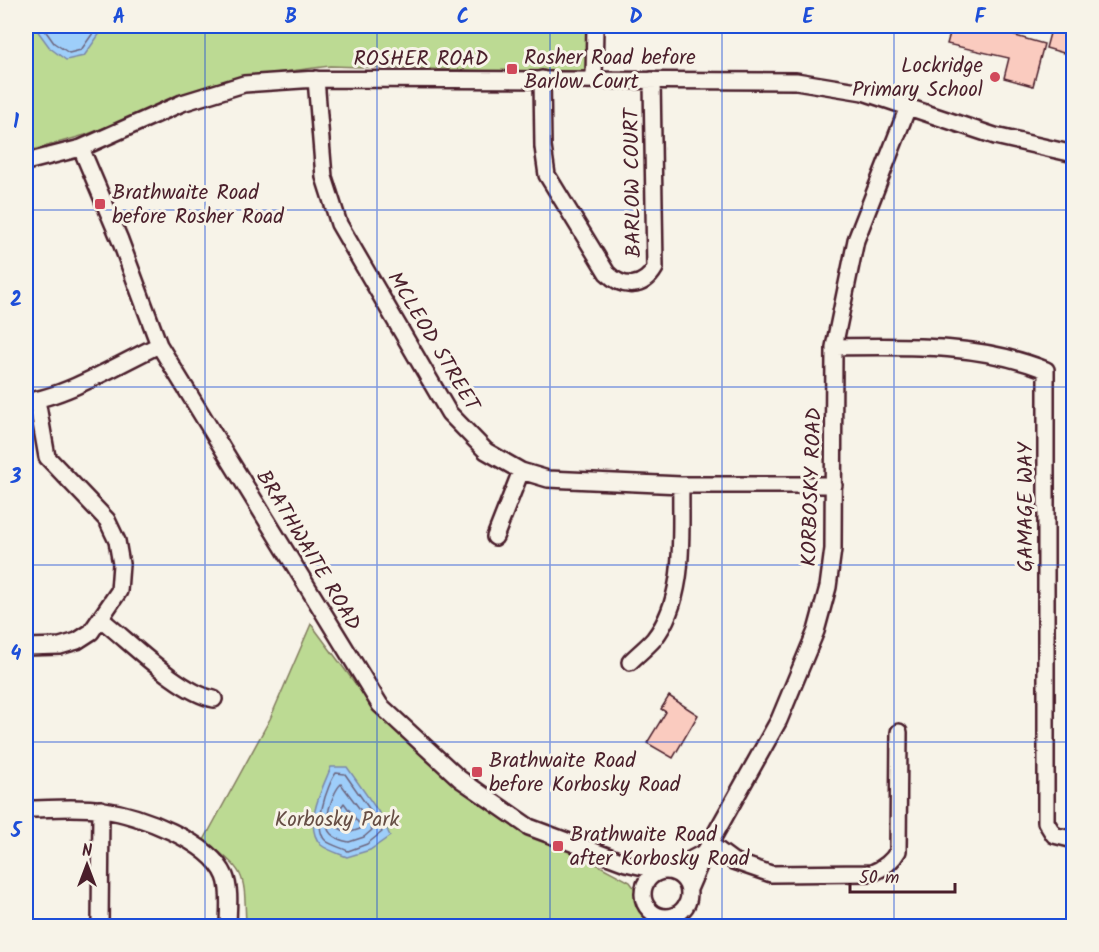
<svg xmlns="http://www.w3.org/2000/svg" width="1099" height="952" viewBox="0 0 1099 952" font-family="Kalam,sans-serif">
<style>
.green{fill:#bcda93;stroke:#837c5f;stroke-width:1.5}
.water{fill:#9ecefa;stroke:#7c88a7;stroke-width:1.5}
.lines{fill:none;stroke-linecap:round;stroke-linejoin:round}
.shore{stroke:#6c657e;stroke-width:1.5}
.building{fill:#facbbf;stroke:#4a1f2b;stroke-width:1.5}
.minor-casing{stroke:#4a1f2b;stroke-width:20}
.minor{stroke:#f7f3e8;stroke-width:15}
.grid{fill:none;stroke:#1d4ed8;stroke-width:1.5;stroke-opacity:0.55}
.poi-dot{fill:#d1495b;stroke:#f7f3e8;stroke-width:2}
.labels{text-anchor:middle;stroke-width:6;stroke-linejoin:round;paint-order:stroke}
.poi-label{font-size:21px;fill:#4a1f2b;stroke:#f7f3e8;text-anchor:start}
.street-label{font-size:21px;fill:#4a1f2b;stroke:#f7f3e8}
.park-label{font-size:21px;fill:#664e45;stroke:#f7f3e8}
.neatline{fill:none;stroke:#1d4ed8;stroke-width:2}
.grid-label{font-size:20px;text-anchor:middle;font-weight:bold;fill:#1d4ed8}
</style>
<rect width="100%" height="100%" fill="#f7f3e8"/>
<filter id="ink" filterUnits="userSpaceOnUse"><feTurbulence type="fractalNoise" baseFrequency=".0167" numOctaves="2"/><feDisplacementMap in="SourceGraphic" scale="12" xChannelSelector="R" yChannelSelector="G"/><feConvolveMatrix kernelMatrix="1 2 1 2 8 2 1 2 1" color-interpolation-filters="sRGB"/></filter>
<g filter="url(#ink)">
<path class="green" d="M 26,26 L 595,26 L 595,74 L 330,66 L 243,77 L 85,135 L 26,152 Z
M 311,624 L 375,710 L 479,801 L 630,882 L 662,926 L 246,926 C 244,871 247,874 204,840 L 270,719 Z"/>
<path class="water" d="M 34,26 L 105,26 L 84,56 L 66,60 L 50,48 Z
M 331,767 L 347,767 L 380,814 L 390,836 L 370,850 L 347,857 C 340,854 327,850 321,845 C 302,826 323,787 331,767 Z"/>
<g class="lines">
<path class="shore" d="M 42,26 L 54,43 L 69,53 L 81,50 L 98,26
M 336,773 L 345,774 L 375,817 L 382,832 L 367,844 L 348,851 C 342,848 331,845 326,841 C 312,829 327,785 336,773 Z
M 341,784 L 368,820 L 372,830 L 364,837 L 349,842 C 343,841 335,838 331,834 C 321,825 333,791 341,784 Z
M 344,803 L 360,825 L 360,829 L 348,833 L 337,827 L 339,810 Z"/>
</g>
<path class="building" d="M 952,26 L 1014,26 L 1012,35 L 1044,44 L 1033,86 L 1004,78 L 1009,58 L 947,44 Z
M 1052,26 L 1074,26 L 1074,56 L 1046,48 Z
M 669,696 L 698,715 L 673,758 L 647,743 L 666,712 L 661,709 Z"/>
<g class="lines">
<defs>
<path id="minor" d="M 594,78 L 595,26
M 316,79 L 324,177 L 339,224 L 449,413 L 486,451 L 521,471 L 548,479 L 681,485 L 834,485
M 542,79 L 543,147 L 547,175 L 607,273 C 623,289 643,289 655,268 L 652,80
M 81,148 L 120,240 L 159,345 L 380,705 L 460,779 L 529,827 L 626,863 L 661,871
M 26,162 L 81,148 L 182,103 L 244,84 L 316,79 L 796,81 L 863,92 L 995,136 L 1074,154
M 834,347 C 905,346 979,343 1046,370 L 1046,822 L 1054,835 L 1074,840
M 26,401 C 63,398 123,362 159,345
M 495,537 L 521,471
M 102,620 C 130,642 180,693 214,699
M 26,647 L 60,646 L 77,641 L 91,632 L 119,591 L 121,564 L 117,541 L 107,520 L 47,457 L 37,400
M 630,662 C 638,654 647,647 654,639 C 687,597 680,535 681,485
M 26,809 C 51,809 79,806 104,810 C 139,815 210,841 225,876 C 231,890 228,912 228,926
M 710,844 L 733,861 L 771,874 L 872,873 C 884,868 892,862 898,851 L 899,732
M643 894a23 23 0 1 1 46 0a23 23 0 1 1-46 0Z
M 669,871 L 705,852
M 689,889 L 705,852 L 779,720 L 816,631 L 828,587 L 833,549 L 834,347 L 856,240 L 908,107
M 100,926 L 101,809"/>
</defs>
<use href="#minor" class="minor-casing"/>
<use href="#minor" class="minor"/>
</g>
</g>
<path class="grid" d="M 205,26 L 205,926M 377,26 L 377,926M 550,26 L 550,926M 722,26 L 722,926M 894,26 L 894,926M 26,210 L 1074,210M 26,387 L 1074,387M 26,565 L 1074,565M 26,742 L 1074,742"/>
<g class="poi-dot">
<rect x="506" y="63" width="12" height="12" rx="3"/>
<circle cx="995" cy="77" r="6"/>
<rect x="94" y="198" width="12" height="12" rx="3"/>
<rect x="471" y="766" width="12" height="12" rx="3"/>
<rect x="552" y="840" width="12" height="12" rx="3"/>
</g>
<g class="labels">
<g class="poi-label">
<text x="524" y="64">Rosher Road before<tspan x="524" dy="24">Barlow Court</tspan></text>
<text x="983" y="72" text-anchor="end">Lockridge<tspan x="983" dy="24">Primary School</tspan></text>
<text x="112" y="199">Brathwaite Road<tspan x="112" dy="24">before Rosher Road</tspan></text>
<text x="489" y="767">Brathwaite Road<tspan x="489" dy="24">before Korbosky Road</tspan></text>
<text x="570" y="841">Brathwaite Road<tspan x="570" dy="24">after Korbosky Road</tspan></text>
</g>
<g class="street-label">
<text x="421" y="65">ROSHER ROAD</text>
<text transform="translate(632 183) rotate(-91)" y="7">BARLOW COURT</text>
<text transform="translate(434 341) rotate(59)" y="7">MCLEOD STREET</text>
<text transform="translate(811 487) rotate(-88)" y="7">KORBOSKY ROAD</text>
<text transform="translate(1025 507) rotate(-90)" y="7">GAMAGE WAY</text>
<text transform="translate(309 550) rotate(59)" y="7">BRATHWAITE ROAD</text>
</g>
<g class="park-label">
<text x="337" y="826">Korbosky Park</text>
</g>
</g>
<rect width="1099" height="952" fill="none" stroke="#f7f3e8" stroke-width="66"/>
<g transform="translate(87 865)" stroke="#f7f3e8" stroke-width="4.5" paint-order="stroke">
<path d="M0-4.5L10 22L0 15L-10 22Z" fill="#4a1f2b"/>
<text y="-9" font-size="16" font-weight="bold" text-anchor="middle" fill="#4a1f2b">N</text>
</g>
<path d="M850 883v9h105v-9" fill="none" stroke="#4a1f2b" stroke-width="3"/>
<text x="859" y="883" font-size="18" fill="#4a1f2b" stroke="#f7f3e8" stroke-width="4.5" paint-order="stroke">50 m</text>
<rect x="33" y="33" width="1033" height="886" class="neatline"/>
<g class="grid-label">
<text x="119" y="23">A</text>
<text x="291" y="23">B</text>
<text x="463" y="23">C</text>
<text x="636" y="23">D</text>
<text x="808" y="23">E</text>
<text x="980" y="23">F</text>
<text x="16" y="128">1</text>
<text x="16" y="306">2</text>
<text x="16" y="483">3</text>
<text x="16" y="660">4</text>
<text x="16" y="837">5</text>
</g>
</svg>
